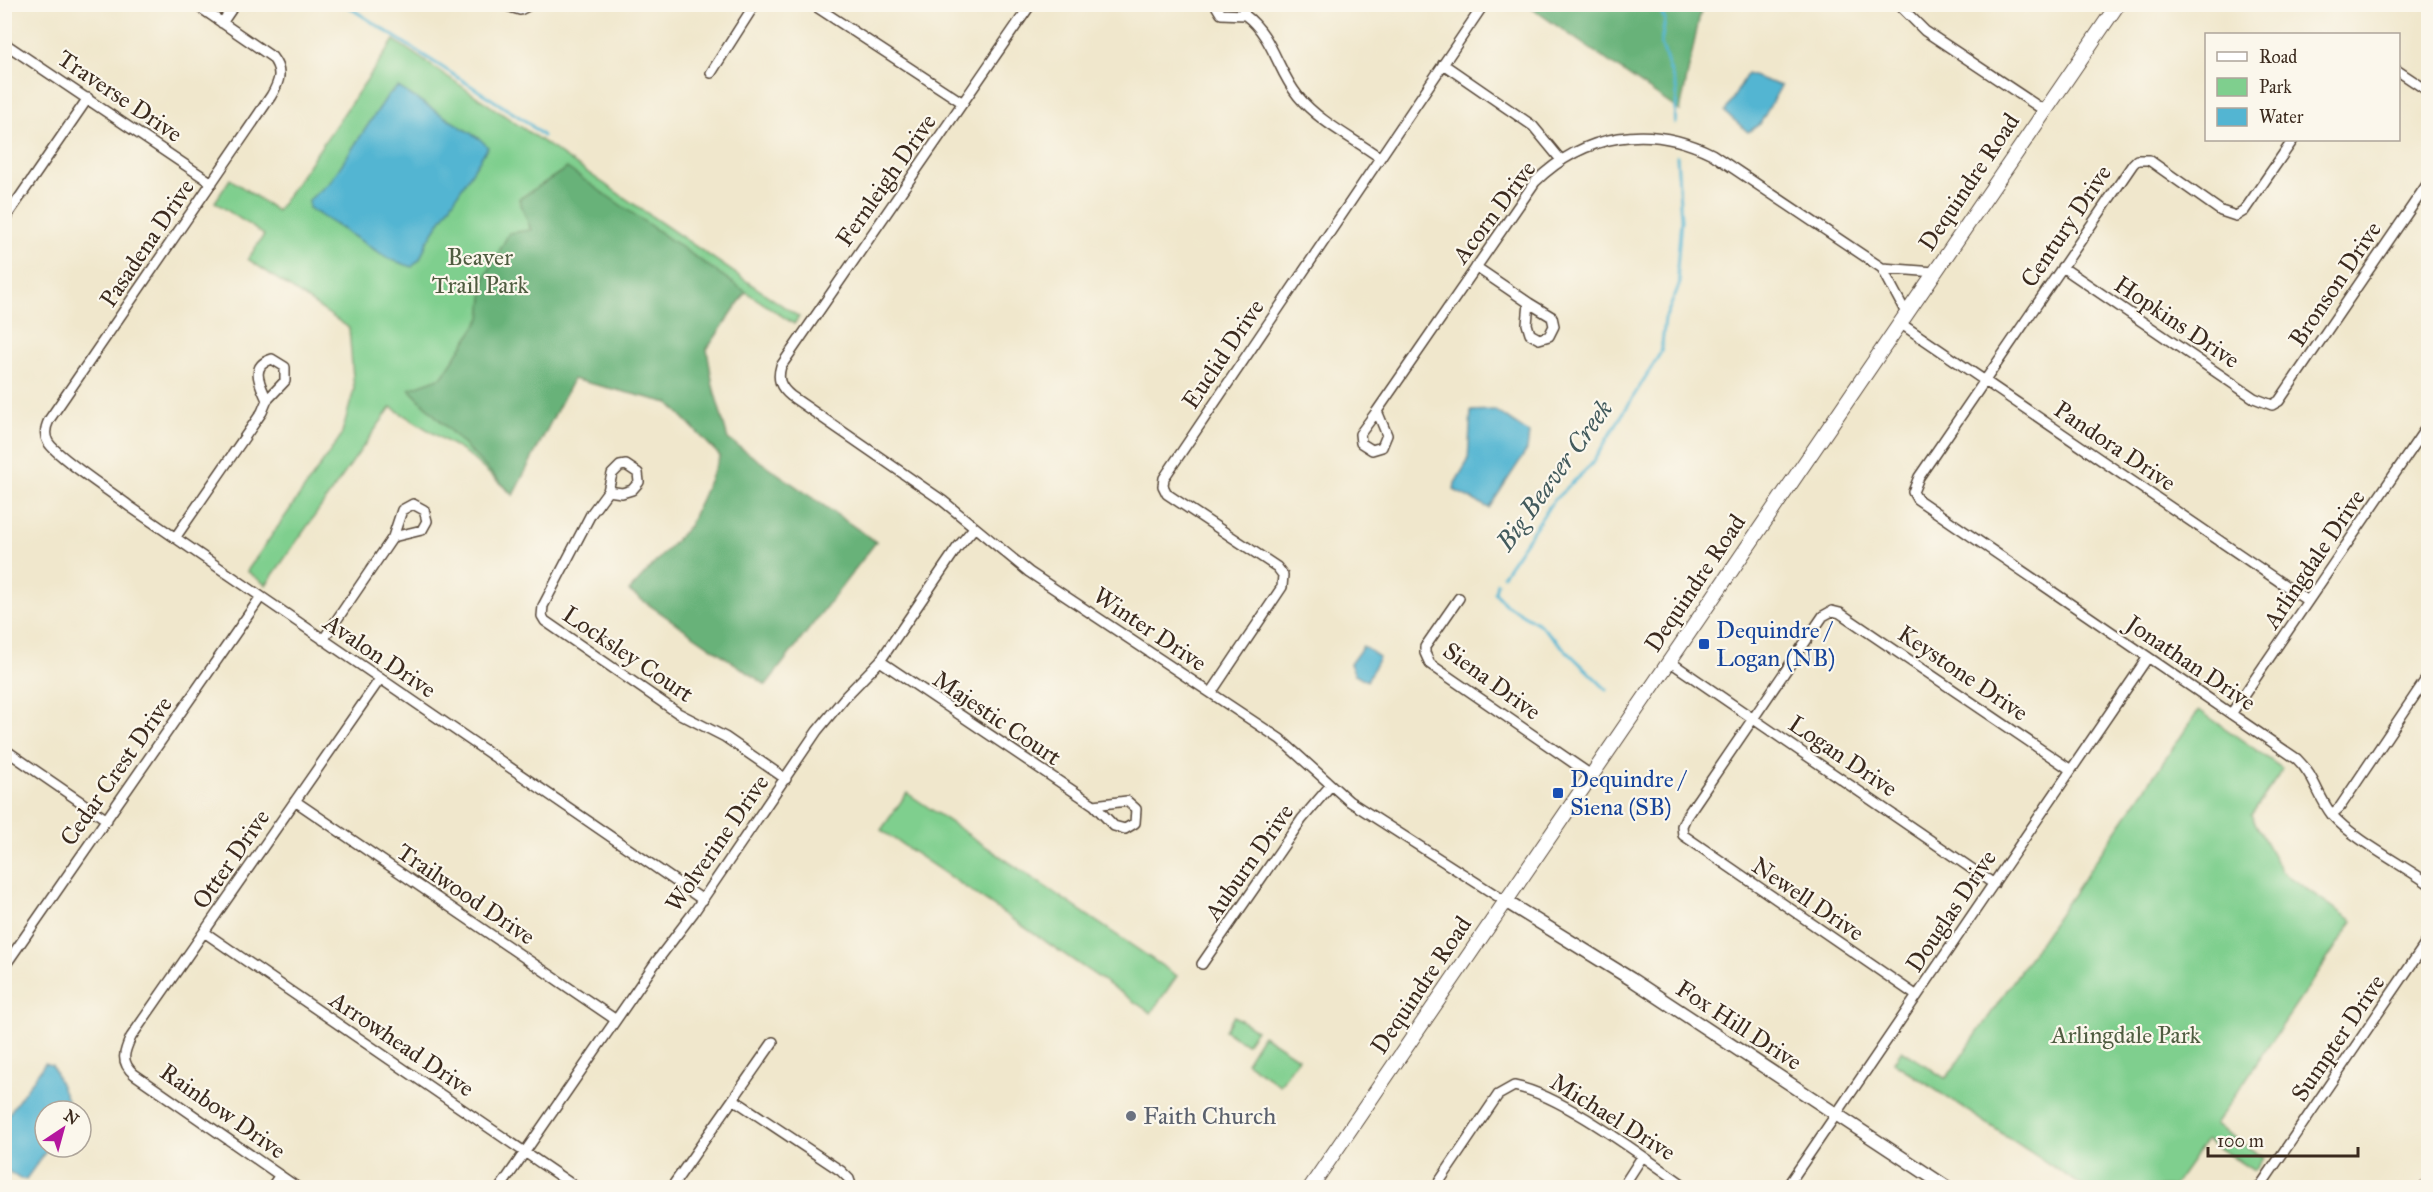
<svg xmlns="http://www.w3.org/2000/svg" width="2433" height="1192" viewBox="0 0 2433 1192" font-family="'IM FELL Great Primer',serif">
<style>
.green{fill:#7fcf8e;stroke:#5d7c56;stroke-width:1.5}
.forest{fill:#67b279;stroke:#516e4c;stroke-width:1.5}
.water{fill:#53b5d2;stroke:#477078;stroke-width:1.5}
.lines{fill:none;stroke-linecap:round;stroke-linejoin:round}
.stream{stroke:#53b5d2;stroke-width:3}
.minor-casing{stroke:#564638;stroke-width:12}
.tertiary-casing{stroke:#564638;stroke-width:15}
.secondary-casing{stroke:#564638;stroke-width:16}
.minor{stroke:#fff;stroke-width:9}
.tertiary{stroke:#fff;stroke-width:12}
.secondary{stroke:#fff;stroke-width:14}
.transit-dot{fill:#1a4fb4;stroke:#fbf7ec;stroke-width:2}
.worship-dot{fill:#6b7280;stroke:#fbf7ec;stroke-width:2}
.labels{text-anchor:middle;stroke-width:4.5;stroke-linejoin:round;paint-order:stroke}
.street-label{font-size:24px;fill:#3b2a1e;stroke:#fbf7ec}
.park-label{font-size:24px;fill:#4f5c40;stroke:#fbf7ec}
.transit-label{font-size:24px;fill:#164399;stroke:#fbf7ec;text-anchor:start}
.worship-label{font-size:24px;fill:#5b616d;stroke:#fbf7ec;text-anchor:start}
.water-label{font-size:26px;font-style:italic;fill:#435b5d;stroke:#fbf7ec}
</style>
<rect width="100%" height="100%" fill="#fbf7ec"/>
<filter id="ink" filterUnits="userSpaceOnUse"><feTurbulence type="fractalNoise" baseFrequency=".0167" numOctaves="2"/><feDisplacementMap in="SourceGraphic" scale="12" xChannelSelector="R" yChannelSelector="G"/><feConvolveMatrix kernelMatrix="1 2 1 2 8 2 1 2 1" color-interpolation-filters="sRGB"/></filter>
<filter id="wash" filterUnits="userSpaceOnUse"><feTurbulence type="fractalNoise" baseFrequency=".008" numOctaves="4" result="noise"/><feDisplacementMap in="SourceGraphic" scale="24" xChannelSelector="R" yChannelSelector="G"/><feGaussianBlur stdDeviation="1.35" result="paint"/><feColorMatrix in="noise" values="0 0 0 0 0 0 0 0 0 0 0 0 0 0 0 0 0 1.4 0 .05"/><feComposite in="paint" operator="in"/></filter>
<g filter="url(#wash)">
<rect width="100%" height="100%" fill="#f0e7cc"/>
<path class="green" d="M 394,40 L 799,317 L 794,324 L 746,292 L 669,403 L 573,379 L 513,495 L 467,454 L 391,407 L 266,585 L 247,571 L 341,436 L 354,390 L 349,328 L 248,259 L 264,235 L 215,202 L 230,179 L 277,211 Z
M 2199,710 L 2283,769 L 2251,815 L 2282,872 L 2353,921 L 2215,1125 L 2264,1157 L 2254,1171 L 2206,1140 L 2173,1187 L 2084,1187 L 1893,1062 L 1902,1050 L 1946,1079 Z
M 907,793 L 1177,976 L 1151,1013 L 881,830 Z
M 1234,1016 L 1256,1030 L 1246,1044 L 1225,1030 Z
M 1263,1035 L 1298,1058 L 1280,1085 L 1246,1062 Z"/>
<path class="forest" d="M 1527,5 L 1702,5 L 1680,111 Z
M 567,168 L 746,292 L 707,349 L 713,386 L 728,439 L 876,542 L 766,685 L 629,591 L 689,526 L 720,456 L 669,403 L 573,379 L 513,495 L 409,389 L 442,377 L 481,318 L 485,278 L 509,233 L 531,230 L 519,199 Z"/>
<path class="water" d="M 1747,74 L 1781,86 L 1760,124 L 1748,132 L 1725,112 Z
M 398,87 L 480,139 L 488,147 L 427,242 L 420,259 L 412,267 L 389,259 L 309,208 L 309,200 L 330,182 L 388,95 Z
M 1495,410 L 1529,433 L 1527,450 L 1489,508 L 1454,490 L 1455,483 L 1468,461 L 1471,411 Z
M 1363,646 L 1379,657 L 1367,681 L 1355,674 L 1350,664 Z
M 45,1063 L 52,1065 L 72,1111 L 45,1111 L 45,1147 L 49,1147 L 26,1179 L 20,1179 L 5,1169 L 5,1119 Z"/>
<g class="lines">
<path class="stream" d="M 344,4 L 527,122 L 543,136
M 1654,4 L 1659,8 L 1665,20 L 1661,43 L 1677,91 L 1675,123
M 1503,575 L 1553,501 L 1591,465 L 1661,352 L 1665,319 L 1680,283 L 1677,268 L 1681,220 L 1677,156
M 1497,583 L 1495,592 L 1505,604 L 1539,624 L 1607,690"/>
</g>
</g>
<g filter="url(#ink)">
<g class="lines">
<defs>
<path id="minor" d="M 195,4 L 272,57 C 283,71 280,81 271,96 L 49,420 C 45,428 44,435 48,442 C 57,457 113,493 129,506 L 703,900
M 500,4 L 520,10 L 532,4
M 812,4 L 963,103
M 1031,4 L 781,366 C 777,379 780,387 791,396 L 943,501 L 1029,572 L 1280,739 L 1349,801 L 1505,901
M 1215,4 L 1221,14 L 1245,15 L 1242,4
M 1898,4 L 1925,31 L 2045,111
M 1245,15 C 1273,36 1277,70 1298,96 C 1319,122 1353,138 1379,157
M 222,23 L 235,4
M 4,43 L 212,183
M 1443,64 L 1533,126 L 1561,160
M 2398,71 L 2428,91
M 711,73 L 755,4
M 2293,140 L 2244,211 L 2236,216 L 2221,211 L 2149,160 L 2137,160 L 2133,164 L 1919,477 L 1913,492 L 1917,499 L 2297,759 C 2314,775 2318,797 2332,815 C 2353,839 2401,864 2428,883
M 4,220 L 88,98
M 1476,267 L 1529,303
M 2062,267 L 2254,398 L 2272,405 L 2279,401 L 2428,183
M 1882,268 L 1935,272
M 1529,303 L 1552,317 L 1554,326 L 1549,336 L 1539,339 L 1530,334 L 1527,324 Z
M 1900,323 L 2308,601
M 1377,411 L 1535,182 C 1585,133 1650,123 1712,154 L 1882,268 L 1906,313
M 1377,411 L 1387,435 L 1382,447 L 1372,450 L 1361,443 L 1360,434 Z
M 608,491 L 622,493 L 632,490 L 639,482 L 638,473 L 626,465 L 620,466 L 612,474 L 608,491 L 591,514 L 543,606 L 542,616 L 545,621 L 678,713 L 725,737 L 786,779
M 175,538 L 262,412 L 267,400 L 285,381 L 285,367 L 272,359 C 249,366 260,384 267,400
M 1459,598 L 1425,647 L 1425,653 L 1430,664 L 1591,775
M 323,640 L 393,537 L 402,510 L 413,504 L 424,510 L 427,521 L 422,530 L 393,537
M 880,661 L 1094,805 L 1114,826 L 1125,829 L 1135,823 L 1136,809 L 1127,801 L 1094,805
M 1669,661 L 1994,884
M 1211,693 L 1282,587 L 1283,575 L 1277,567 L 1167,494 L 1163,486 L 1164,478 L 1484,4
M 2231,714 L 2428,425
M 4,749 L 107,820
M 295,801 L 616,1020
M 2332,814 L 2340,807 L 2428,676
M 204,932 L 577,1188
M 1202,964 L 1302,819 L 1331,785
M 4,967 L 260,598
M 1917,996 L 1683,835 L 1682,826 L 1686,817 L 1823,616 L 1832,611 L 1840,613 L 2071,770
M 733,1099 L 841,1171 L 849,1179 L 852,1188
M 271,1188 L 280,1175
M 298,1188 L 134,1074 C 120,1062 124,1052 131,1037 L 380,679
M 500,1188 L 656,962 L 694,912 L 817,731 L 846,696 L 880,661 L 957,548 L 974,528
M 671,1188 L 773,1042
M 1435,1188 L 1498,1095 L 1514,1086 C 1563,1095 1644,1158 1688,1188
M 1622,1188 L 1642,1157
M 1786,1188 L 2148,657
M 2259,1188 L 2428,940
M 2424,1188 L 2428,1181"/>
<path id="tertiary" d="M 1505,901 L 1631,979 L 1948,1188"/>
<path id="secondary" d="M 1310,1188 L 2118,4"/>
</defs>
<use href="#minor" class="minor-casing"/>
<use href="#tertiary" class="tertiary-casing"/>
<use href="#secondary" class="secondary-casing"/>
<use href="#minor" class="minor"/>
<use href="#tertiary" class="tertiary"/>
<use href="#secondary" class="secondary"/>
</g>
</g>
<g class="transit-dot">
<rect x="1698" y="638" width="12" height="12" rx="3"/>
<rect x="1552" y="787" width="12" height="12" rx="3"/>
</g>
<circle class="worship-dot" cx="1131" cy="1116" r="6"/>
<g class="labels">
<g class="street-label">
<text transform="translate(120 96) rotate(34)" y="8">Traverse Drive</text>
<text transform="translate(886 180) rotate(-55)" y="8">Fernleigh Drive</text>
<text transform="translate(1969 182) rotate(-56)" y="8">Dequindre Road</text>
<text transform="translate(1494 212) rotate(-53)" y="8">Acorn Drive</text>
<text transform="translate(2066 226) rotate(-56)" y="8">Century Drive</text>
<text transform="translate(147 243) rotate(-56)" y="8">Pasadena Drive</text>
<text transform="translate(2335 284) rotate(-56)" y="8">Bronson Drive</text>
<text transform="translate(2177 322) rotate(34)" y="8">Hopkins Drive</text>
<text transform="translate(1223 354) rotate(-56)" y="8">Euclid Drive</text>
<text transform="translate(2115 446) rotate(34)" y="8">Pandora Drive</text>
<text transform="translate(2314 559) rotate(-56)" y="8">Arlingdale Drive</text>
<text transform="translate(1695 583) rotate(-56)" y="8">Dequindre Road</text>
<text transform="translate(1150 629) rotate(34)" y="8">Winter Drive</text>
<text transform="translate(628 654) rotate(34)" y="8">Locksley Court</text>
<text transform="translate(380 656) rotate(34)" y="8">Avalon Drive</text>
<text transform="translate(2191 663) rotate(34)" y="8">Jonathan Drive</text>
<text transform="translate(1963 673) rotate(34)" y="8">Keystone Drive</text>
<text transform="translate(1492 681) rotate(36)" y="8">Siena Drive</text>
<text transform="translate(997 718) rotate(34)" y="8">Majestic Court</text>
<text transform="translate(1843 756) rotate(34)" y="8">Logan Drive</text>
<text transform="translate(116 771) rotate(-55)" y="8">Cedar Crest Drive</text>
<text transform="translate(717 843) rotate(-55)" y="8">Wolverine Drive</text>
<text transform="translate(231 859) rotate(-55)" y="8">Otter Drive</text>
<text transform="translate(1249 862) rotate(-55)" y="8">Auburn Drive</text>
<text transform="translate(466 894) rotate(34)" y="8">Trailwood Drive</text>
<text transform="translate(1808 899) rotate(34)" y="8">Newell Drive</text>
<text transform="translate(1951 911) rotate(-56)" y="8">Douglas Drive</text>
<text transform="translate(1421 985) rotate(-56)" y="8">Dequindre Road</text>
<text transform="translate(1739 1025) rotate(33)" y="8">Fox Hill Drive</text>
<text transform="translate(2338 1038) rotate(-56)" y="8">Sumpter Drive</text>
<text transform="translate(402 1044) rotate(34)" y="8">Arrowhead Drive</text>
<text transform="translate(223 1111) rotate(35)" y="8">Rainbow Drive</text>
<text transform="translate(1613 1117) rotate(32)" y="8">Michael Drive</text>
</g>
<g class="park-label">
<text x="480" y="265">Beaver<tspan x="480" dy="28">Trail Park</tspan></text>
<text x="2126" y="1043">Arlingdale Park</text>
</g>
<g class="transit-label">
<text x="1716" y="638">Dequindre /<tspan x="1716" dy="28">Logan (NB)</tspan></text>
<text x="1570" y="787">Dequindre /<tspan x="1570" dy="28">Siena (SB)</tspan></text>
</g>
<g class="worship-label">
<text x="1143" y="1124">Faith Church</text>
</g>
<g class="water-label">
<text transform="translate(1554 475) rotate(-54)" y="9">Big Beaver Creek</text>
</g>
</g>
<rect width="2433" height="1192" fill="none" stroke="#fbf7ec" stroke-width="24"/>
<rect x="2205" y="33" width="195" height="108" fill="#fbf7ec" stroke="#aea59a" stroke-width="1.5"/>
<rect x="2217" y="52" width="30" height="9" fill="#ffffff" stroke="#aea59a" stroke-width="1.5"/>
<text x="2259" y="63" font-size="18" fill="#3b2a1e">Road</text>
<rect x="2217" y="78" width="30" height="18" fill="#7fcf8e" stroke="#aea59a" stroke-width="1.5"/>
<text x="2259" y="93" font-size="18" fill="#3b2a1e">Park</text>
<rect x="2217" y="108" width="30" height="18" fill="#53b5d2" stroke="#aea59a" stroke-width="1.5"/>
<text x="2259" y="123" font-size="18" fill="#3b2a1e">Water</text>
<g transform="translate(63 1129) rotate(36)"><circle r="28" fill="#fbf7ec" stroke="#aea59a" stroke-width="1.5"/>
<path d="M0-4.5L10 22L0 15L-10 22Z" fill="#b5179e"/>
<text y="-9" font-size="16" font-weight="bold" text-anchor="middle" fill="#3b2a1e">N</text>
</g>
<path d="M2208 1147v9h150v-9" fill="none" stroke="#3b2a1e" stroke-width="3"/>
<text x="2217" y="1147" font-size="18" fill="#3b2a1e" stroke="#fbf7ec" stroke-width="4.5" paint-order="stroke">100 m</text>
</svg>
